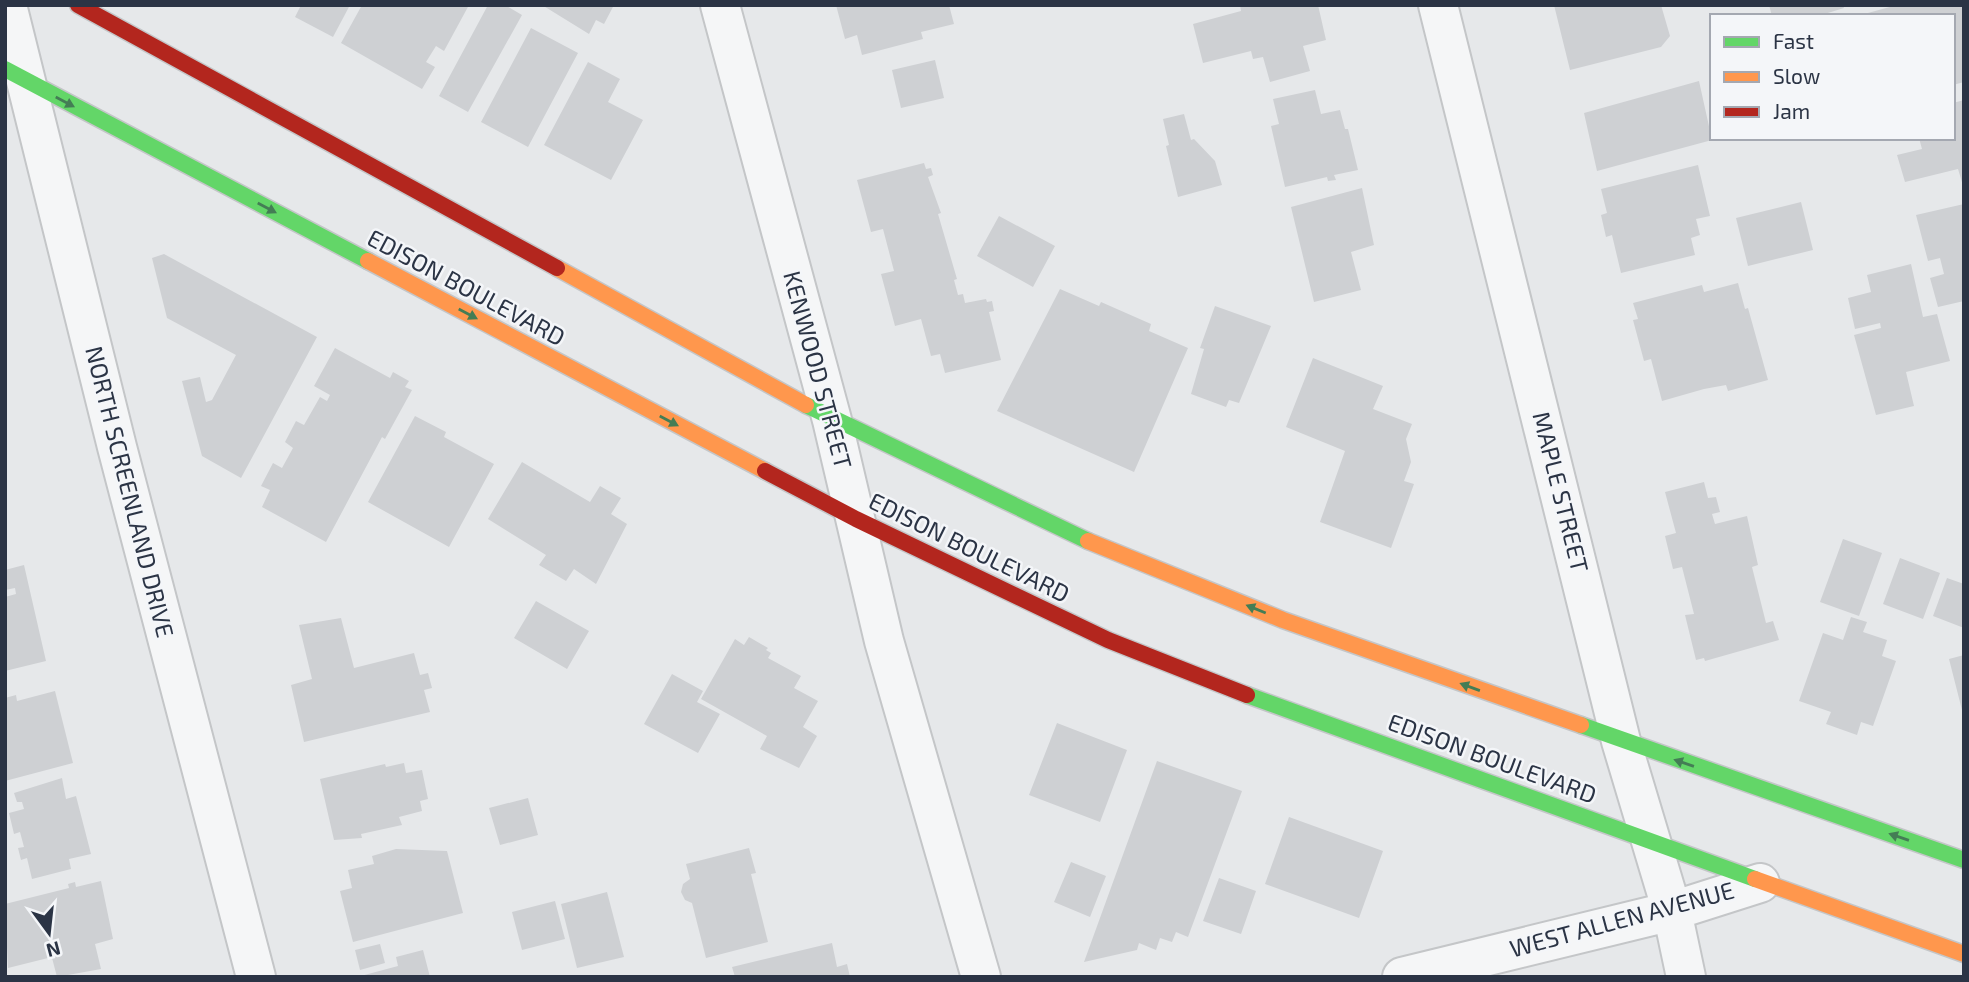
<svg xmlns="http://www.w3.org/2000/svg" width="1969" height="982" viewBox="0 0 1969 982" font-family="'Exo 2',sans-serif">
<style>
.building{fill:#ced0d3}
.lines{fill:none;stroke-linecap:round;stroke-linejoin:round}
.street-casing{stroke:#c4c6c8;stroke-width:42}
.fast-casing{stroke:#c4c6c8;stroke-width:19}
.slow-casing{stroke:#c4c6c8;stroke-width:19}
.jam-casing{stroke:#c4c6c8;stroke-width:19}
.street{stroke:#f5f6f7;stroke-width:38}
.fast{stroke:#63d668;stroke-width:16}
.slow{stroke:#ff974d;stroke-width:16}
.jam{stroke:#b3261e;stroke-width:16}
.oneway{fill:#447d55}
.labels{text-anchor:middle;stroke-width:5;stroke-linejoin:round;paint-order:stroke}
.street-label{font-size:24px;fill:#2b3445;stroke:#f4f6f9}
</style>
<rect width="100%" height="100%" fill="#e6e8ea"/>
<path class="building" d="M 301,5 L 350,5 L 333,37 L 295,17 Z
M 362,5 L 469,5 L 444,51 L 436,46 L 426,62 L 435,67 L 422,89 L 341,43 Z
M 488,5 L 505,5 L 522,15 L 468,112 L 439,96 Z
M 542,5 L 614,5 L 604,24 L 596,20 L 589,34 Z
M 836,5 L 949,5 L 954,24 L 921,32 L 923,39 L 862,55 L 857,35 L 845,39 Z
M 1240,5 L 1318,5 L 1326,40 L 1303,46 L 1310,71 L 1270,82 L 1263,57 L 1253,59 L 1251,51 L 1203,63 L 1193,24 L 1241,11 Z
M 1554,5 L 1661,5 L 1670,36 L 1661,47 L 1570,70 Z
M 1769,5 L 1843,5 L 1844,8 L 1818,16 L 1772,16 Z
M 1897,5 L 1964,5 L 1964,82 L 1953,85 L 1953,16 L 1857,16 Z
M 531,28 L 578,53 L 528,147 L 481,122 Z
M 935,60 L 944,98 L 901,108 L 892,70 Z
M 588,62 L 620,79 L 608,102 L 643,120 L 611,180 L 544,145 Z
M 1699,81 L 1712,140 L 1597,171 L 1584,113 Z
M 1315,90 L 1321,114 L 1340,110 L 1345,129 L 1348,129 L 1358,170 L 1334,175 L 1336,180 L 1328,181 L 1327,177 L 1285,187 L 1271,126 L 1279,124 L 1273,99 Z
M 1964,100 L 1964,189 L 1958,169 L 1905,182 L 1897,155 L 1922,149 L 1919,138 L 1953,138 L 1953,103 Z
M 1184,114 L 1191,140 L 1194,139 L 1215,161 L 1222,185 L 1178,197 L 1166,146 L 1169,145 L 1163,119 Z
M 924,163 L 926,169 L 931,168 L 933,175 L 928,177 L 941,213 L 938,214 L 957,279 L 954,280 L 958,295 L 963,294 L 965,303 L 986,299 L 987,302 L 992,301 L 994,311 L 989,312 L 1001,360 L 945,373 L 940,354 L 931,356 L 921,319 L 895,326 L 881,274 L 894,271 L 883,229 L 871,232 L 857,180 Z
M 1698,165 L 1710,216 L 1696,219 L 1700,235 L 1691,238 L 1695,255 L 1621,273 L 1612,235 L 1606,237 L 1601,215 L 1607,213 L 1601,189 Z
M 1362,188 L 1374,245 L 1351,252 L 1361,290 L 1314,302 L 1291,207 Z
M 1801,202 L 1813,250 L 1748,266 L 1736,218 Z
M 1964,204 L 1964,301 L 1938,307 L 1930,278 L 1944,274 L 1940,258 L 1928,261 L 1916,215 Z
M 999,216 L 1055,246 L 1033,287 L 977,256 Z
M 164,254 L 317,337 L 241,478 L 202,456 L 182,381 L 200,377 L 206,402 L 212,400 L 236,355 L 167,318 L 152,258 Z
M 1911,264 L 1923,317 L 1937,314 L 1950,361 L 1906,372 L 1914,406 L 1876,415 L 1854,335 L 1881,328 L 1880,323 L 1855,329 L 1848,298 L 1871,292 L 1867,275 Z
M 1738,283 L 1745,309 L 1748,308 L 1768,380 L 1728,391 L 1726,385 L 1704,389 L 1662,401 L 1651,359 L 1644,361 L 1633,320 L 1638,319 L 1633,303 L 1702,285 L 1704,292 Z
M 1060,289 L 1099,306 L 1101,302 L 1151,324 L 1149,331 L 1188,348 L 1134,472 L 997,411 Z
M 1215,306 L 1271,326 L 1239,403 L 1229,400 L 1226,407 L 1191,394 L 1204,349 L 1200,348 Z
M 335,348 L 390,378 L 393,372 L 409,381 L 405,387 L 412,390 L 385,439 L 382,437 L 326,542 L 262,507 L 270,490 L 261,486 L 273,463 L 282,468 L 293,448 L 285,442 L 296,421 L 304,425 L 320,397 L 327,401 L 330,395 L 314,386 Z
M 1313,358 L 1383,386 L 1373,409 L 1412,424 L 1406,439 L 1411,462 L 1404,481 L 1414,484 L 1391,548 L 1320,522 L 1345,451 L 1286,427 Z
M 415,416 L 446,432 L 444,437 L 494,464 L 449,547 L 368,502 Z
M 522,462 L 590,502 L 600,486 L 621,498 L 611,514 L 627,524 L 596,584 L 574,569 L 566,581 L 539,565 L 546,555 L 488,519 Z
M 1704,482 L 1708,498 L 1716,497 L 1720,512 L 1712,514 L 1715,524 L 1747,516 L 1758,565 L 1752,567 L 1766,623 L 1773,621 L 1779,640 L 1705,661 L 1704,658 L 1696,660 L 1685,615 L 1694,614 L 1682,567 L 1673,569 L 1665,536 L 1676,533 L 1665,492 Z
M 1843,539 L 1882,553 L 1859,616 L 1820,602 Z
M 1900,558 L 1940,573 L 1923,619 L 1883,604 Z
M 24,565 L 46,661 L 5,671 L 5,597 L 16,594 L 15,588 L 5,590 L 5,570 Z
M 1947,578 L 1964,584 L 1964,628 L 1933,616 Z
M 536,601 L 589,631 L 567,669 L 514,638 Z
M 1851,617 L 1867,622 L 1863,632 L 1887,640 L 1882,656 L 1896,661 L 1873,726 L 1861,722 L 1857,735 L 1826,724 L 1831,712 L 1799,701 L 1823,633 L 1843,640 Z
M 341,618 L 354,668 L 414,653 L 420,675 L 428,673 L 432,688 L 424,690 L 430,712 L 304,742 L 291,685 L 312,679 L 299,625 Z
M 749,637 L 768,648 L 766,650 L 771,653 L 768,658 L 801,676 L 794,688 L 818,701 L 803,727 L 817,736 L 799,768 L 760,749 L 767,736 L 701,699 L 735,639 L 744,645 Z
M 1964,655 L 1964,714 L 1963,714 L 1949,659 Z
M 672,674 L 703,691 L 697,702 L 720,714 L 698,753 L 644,724 Z
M 55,691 L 73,763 L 5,781 L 5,698 L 16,695 L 17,701 Z
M 1057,723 L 1127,750 L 1100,822 L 1029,795 Z
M 1157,761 L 1242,791 L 1188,937 L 1176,932 L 1172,942 L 1160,938 L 1156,950 L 1139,943 L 1137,950 L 1084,962 Z
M 404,763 L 406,773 L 422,770 L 428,799 L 420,801 L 422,811 L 399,817 L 402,825 L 361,834 L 362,838 L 334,840 L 320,779 L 385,764 L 386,767 Z
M 62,778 L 66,799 L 76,796 L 91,854 L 69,859 L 71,869 L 32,879 L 27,858 L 21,860 L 18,848 L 24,847 L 20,832 L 14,834 L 9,813 L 24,809 L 22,802 L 17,802 L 14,793 Z
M 528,798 L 538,835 L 500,845 L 489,808 Z
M 1289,817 L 1383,851 L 1359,918 L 1265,884 Z
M 749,848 L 756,873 L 751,874 L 768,942 L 706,958 L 692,903 L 685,900 L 681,892 L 683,884 L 690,879 L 686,864 Z
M 396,849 L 447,851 L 463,913 L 353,942 L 340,891 L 352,888 L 348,870 L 374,864 L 372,856 Z
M 1071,862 L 1106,876 L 1090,917 L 1054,902 Z
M 1219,878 L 1256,891 L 1241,934 L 1203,921 Z
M 101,881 L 113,939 L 95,944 L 101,969 L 57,977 L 51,954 L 48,958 L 8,968 L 5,904 L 69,888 L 68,884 L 75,882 L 76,887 Z
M 607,892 L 624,957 L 577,968 L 561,904 Z
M 555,901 L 565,939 L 522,950 L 512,912 Z
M 832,943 L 837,967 L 847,964 L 850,977 L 735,977 L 732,967 Z
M 380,944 L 385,963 L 360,970 L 355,950 Z
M 423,950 L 430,977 L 357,977 L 398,966 L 396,957 Z"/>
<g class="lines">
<defs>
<path id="street" d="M 7,5 L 117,447 L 256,977
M 720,5 L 832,420 L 884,641 L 981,977
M 1438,5 L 1621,741 L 1672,911 L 1686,977
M 1402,977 L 1672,911 L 1760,883"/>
<path id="fast" d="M 5,69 L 368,261
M 806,405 L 1088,541
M 1247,695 L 1755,879
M 1581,725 L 1964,860"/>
<path id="slow" d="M 368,261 L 765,471
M 557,268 L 806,405
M 1088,541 L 1283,620 L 1581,725
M 1755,879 L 1964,954"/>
<path id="jam" d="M 78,5 L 557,268
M 765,471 L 856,519 L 1108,640 L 1247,695"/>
</defs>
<use href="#street" class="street-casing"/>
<use href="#fast" class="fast-casing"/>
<use href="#slow" class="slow-casing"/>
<use href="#jam" class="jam-casing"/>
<use href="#street" class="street"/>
<use href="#fast" class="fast"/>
<use href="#slow" class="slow"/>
<use href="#jam" class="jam"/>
</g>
<defs><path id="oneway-solid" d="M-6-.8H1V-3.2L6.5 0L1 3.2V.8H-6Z" transform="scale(1.75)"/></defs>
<g class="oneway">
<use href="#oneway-solid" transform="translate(65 102) rotate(28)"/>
<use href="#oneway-solid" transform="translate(267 208) rotate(28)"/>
<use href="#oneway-solid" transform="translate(468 314) rotate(28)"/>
<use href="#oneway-solid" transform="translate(669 421) rotate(28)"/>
<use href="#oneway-solid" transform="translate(1256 609) rotate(-158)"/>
<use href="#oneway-solid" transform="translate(1470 687) rotate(-160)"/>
<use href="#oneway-solid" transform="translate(1684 763) rotate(-161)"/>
<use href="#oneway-solid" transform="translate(1899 837) rotate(-161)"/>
</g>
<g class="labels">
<g class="street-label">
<text transform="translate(466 288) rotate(28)" y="8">EDISON BOULEVARD</text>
<text transform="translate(817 370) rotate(75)" y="8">KENWOOD STREET</text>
<text transform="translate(129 492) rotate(76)" y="8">NORTH SCREENLAND DRIVE</text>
<text transform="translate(1560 492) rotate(76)" y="8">MAPLE STREET</text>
<text transform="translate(969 548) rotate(26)" y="8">EDISON BOULEVARD</text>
<text transform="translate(1492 759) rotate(20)" y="8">EDISON BOULEVARD</text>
<text transform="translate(1622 920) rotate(-15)" y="8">WEST ALLEN AVENUE</text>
</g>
</g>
<rect width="1969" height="982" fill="none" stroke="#2b3445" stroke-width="14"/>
<rect x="1710" y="14" width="245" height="126" fill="#f4f6f9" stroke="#a4a8b1" stroke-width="2"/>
<rect x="1724" y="37" width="35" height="10" fill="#63d668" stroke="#a4a8b1" stroke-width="2"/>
<text x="1773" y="49" font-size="21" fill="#2b3445">Fast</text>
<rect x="1724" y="72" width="35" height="10" fill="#ff974d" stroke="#a4a8b1" stroke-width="2"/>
<text x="1773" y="84" font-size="21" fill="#2b3445">Slow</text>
<rect x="1724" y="107" width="35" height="10" fill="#b3261e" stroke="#a4a8b1" stroke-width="2"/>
<text x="1773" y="119" font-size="21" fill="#2b3445">Jam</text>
<g transform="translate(49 933) rotate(165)" stroke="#f4f6f9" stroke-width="5" paint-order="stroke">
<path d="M0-5L12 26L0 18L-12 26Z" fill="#2b3445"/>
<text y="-10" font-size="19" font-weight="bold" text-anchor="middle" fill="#2b3445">N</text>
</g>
</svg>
